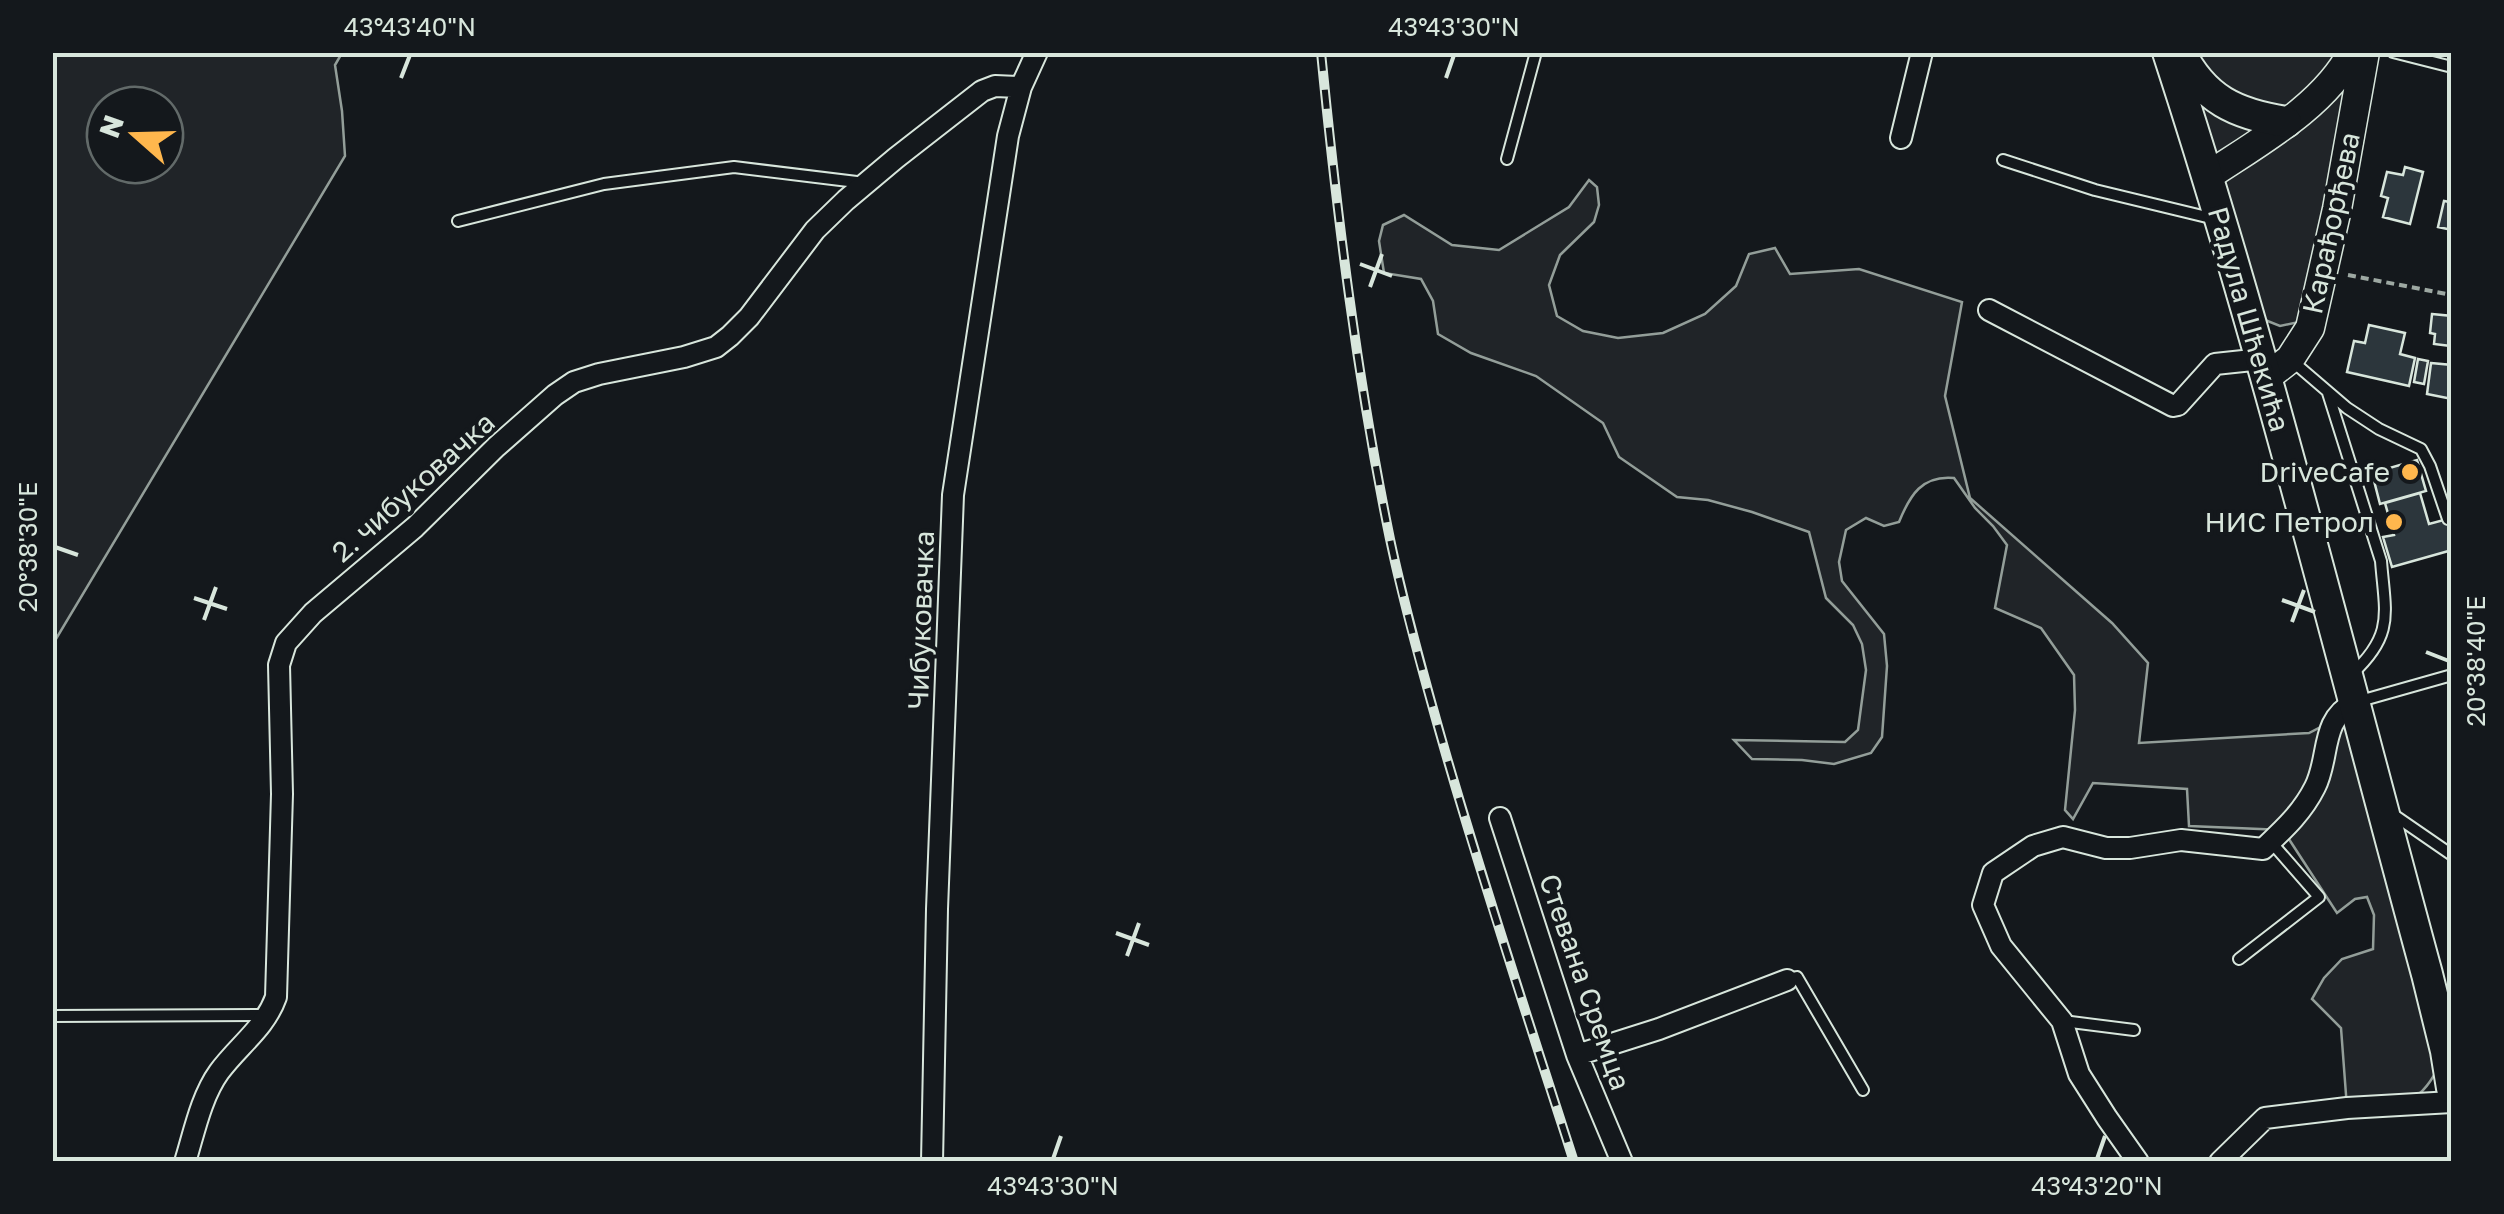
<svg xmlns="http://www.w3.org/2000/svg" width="2504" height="1214" viewBox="0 0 2504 1214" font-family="'Golos Text',sans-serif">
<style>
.green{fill:#202428;stroke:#939e99;stroke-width:2.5;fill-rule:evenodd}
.building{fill:#2c363c;stroke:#d8e6dc;stroke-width:2.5}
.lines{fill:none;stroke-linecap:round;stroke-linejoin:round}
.lane-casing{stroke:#d8e6dc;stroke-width:14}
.street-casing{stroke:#d8e6dc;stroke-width:24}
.secondary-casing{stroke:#d8e6dc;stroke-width:31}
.primary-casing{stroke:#d8e6dc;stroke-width:34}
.path{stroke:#9da8a2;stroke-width:4;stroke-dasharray:8 5;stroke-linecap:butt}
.lane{stroke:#14181c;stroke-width:10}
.street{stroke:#14181c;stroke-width:20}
.secondary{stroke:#14181c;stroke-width:28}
.primary{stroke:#14181c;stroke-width:30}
.rail-casing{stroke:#d8e6dc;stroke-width:10}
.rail{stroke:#14181c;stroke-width:6;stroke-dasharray:19;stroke-linecap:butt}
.ticks{fill:none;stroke:#d8e6dc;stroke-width:4}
.poi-dot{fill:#ffb74d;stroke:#14181c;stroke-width:4}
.labels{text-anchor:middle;stroke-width:8;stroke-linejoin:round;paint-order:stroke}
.street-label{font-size:28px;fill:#d8e6dc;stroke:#14181c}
.poi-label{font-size:28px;fill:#d8e6dc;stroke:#14181c;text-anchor:end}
.neatline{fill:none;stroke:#d8e6dc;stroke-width:4}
.ticks-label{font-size:25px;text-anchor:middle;fill:#d8e6dc}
</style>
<rect width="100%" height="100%" fill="#14181c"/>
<path class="green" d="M 53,52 L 342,53 L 335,65 L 342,111 L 345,156 L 53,644 ZM 165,105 L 165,165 L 105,165 L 105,105 Z
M 2168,53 L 2365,53 L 2299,322 L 2280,326 L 2265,320 Z
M 1589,180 L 1597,187 L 1599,205 L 1594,222 L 1560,255 L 1549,285 L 1557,316 L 1583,331 L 1618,338 L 1663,333 L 1705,314 L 1736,286 L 1749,254 L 1775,248 L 1790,274 L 1859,269 L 1962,302 L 1945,396 L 1970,498 L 2112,623 L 2148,663 L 2139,743 L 2309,733 L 2332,721 L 2345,707 L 2446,1051 C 2420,1111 2406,1103 2347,1108 L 2341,1028 L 2312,999 L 2324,978 L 2342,959 L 2373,949 L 2374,915 L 2367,897 L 2355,899 L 2337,913 L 2283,830 L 2189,826 L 2187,789 L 2093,783 L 2073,819 L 2065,810 L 2075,710 L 2074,675 L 2041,628 L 1995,608 L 2007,545 L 1993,526 L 1975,508 L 1954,478 C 1922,475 1910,495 1899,522 L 1884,526 L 1866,518 L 1846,530 L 1839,562 L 1842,581 L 1884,634 L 1887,666 L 1882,737 L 1871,753 L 1834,764 L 1802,760 L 1752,759 L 1734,740 L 1845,742 L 1858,730 L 1866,670 L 1862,644 L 1853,625 L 1826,598 L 1809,532 L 1752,512 L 1708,500 L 1677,497 L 1619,457 L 1603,423 L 1536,376 L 1471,353 L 1438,334 L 1433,301 L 1421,279 L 1384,273 L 1379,241 L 1383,225 L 1404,215 L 1452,245 L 1499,250 L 1569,207 Z"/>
<path class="building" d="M 2405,167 L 2423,172 L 2410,224 L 2383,217 L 2388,198 L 2381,196 L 2387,172 L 2403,175 Z
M 2452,196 L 2452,230 L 2438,227 L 2444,201 L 2450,202 Z
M 2432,314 L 2452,316 L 2451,346 L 2434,344 L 2435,334 L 2430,333 Z
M 2369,325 L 2405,333 L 2400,354 L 2415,358 L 2409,386 L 2347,372 L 2354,341 L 2365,343 Z
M 2418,359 L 2428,361 L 2424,384 L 2414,382 Z
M 2431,363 L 2452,365 L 2452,399 L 2427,394 Z
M 2417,460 L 2426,491 L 2380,504 L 2372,473 Z
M 2420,493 L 2429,524 L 2451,518 L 2452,550 L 2392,567 L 2383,537 L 2394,535 L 2385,503 Z"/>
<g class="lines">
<defs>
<path id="lane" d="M 2393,52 L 2452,67
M 1507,159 L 1536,52
M 2003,160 L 2095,190 L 2215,219
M 458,221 L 604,184 L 734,167 L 865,183
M 2291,360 L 2347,408 L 2379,429 L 2421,449 L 2430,466 L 2448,519
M 2328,393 L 2381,561 C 2385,613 2395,634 2352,674
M 2360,701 L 2452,675
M 2391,813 L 2452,855
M 2239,959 L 2319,897 L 2271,842
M 1787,980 L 1797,977 L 1863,1090
M 52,1016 L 269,1015
M 2063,1021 L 2134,1030"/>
<path id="street" d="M 1901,138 L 1922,52
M 1989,310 L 2173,406 L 2178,405 L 2215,364 L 2262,359
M 1500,818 L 1577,1055 L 1622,1162
M 1577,1055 L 1659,1029 L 1787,980
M 185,1162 C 194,1133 201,1097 219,1072 C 238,1046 265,1028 276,997 L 282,794 L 279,665 L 286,643 L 313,613 L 415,527 L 496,447 L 555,395 L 574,382 L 599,374 L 684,357 L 716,347 L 730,336 L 749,317 L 815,230 L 846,200 L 896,158 L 982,91 L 995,86 L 1021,87
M 932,1162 L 937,909 L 953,495 L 1008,136 L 1021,87 L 1037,52
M 2138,1162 L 2107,1118 L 2079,1074 L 2062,1021 L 2001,946 L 1983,905 L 1993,873 L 2033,846 L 2063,837 L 2106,848 L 2130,848 L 2181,840 L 2263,849 C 2283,830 2302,813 2315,787 C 2330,758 2320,719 2354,703
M 2220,1162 L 2265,1118 L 2347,1108 L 2452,1102"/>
<path id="secondary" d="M 2208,176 C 2257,143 2325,106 2352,52
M 2267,377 L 2290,359 L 2310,328 L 2337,209 L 2365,52"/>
<path id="primary" d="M 2168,52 C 2267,356 2343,666 2427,974 L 2446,1051 L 2452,1088
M 2180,52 C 2204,100 2236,114 2286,122"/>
</defs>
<use href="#lane" class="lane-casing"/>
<use href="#street" class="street-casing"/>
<use href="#secondary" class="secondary-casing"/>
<use href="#primary" class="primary-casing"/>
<path class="path" d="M 2348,275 L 2452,295"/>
<use href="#lane" class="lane"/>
<use href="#street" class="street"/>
<use href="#secondary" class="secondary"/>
<use href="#primary" class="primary"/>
<defs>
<path id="rail" d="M 1321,52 C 1337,215 1357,378 1390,539 C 1405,610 1425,681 1445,751 C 1485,889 1530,1025 1574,1162"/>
</defs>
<use href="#rail" class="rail-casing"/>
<use href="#rail" class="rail"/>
</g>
<path class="ticks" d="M 401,78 L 410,55M 1446,78 L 1454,55M 1360,264 L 1392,276M 1370,287 L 1382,254M 55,547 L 78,555M 194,598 L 227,609M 2282,600 L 2315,612M 204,620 L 216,587M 2292,622 L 2304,590M 2426,652 L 2449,661M 1116,933 L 1149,945M 1127,956 L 1139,923M 1053,1159 L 1061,1136M 2097,1159 L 2105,1136"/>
<g class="poi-dot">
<circle cx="2410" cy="472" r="10"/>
<circle cx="2394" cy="522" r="10"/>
</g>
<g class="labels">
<g class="street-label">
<text transform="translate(2331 223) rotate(-78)" y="10">Карађорђева</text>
<text transform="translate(2249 319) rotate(74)" y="10">Радула Шћекића</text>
<text transform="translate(413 487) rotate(-42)" y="10">2. чибуковачка</text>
<text transform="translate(921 620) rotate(-88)" y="10">Чибуковачка</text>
<text transform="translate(1585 982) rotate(71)" y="10">Стевана Сремца</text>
</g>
<g class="poi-label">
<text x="2390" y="482">DriveCafe</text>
<text x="2374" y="532">НИС Петрол</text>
</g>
</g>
<rect width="2504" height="1214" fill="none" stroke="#14181c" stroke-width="110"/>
<g transform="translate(135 135) rotate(290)"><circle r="48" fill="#14181c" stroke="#626a69" stroke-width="2.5"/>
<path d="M0-8L18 38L0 25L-18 38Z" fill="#ffb74d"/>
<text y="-15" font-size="28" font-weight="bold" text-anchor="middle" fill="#d8e6dc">N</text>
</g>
<rect x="55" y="55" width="2394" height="1104" class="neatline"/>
<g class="ticks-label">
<text x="410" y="36">43°43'40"N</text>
<text x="1454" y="36">43°43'30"N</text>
<text transform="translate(28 547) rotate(-90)" y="9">20°38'30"E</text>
<text transform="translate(2476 661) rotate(-90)" y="9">20°38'40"E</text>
<text x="1053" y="1195">43°43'30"N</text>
<text x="2097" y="1195">43°43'20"N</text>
</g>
</svg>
